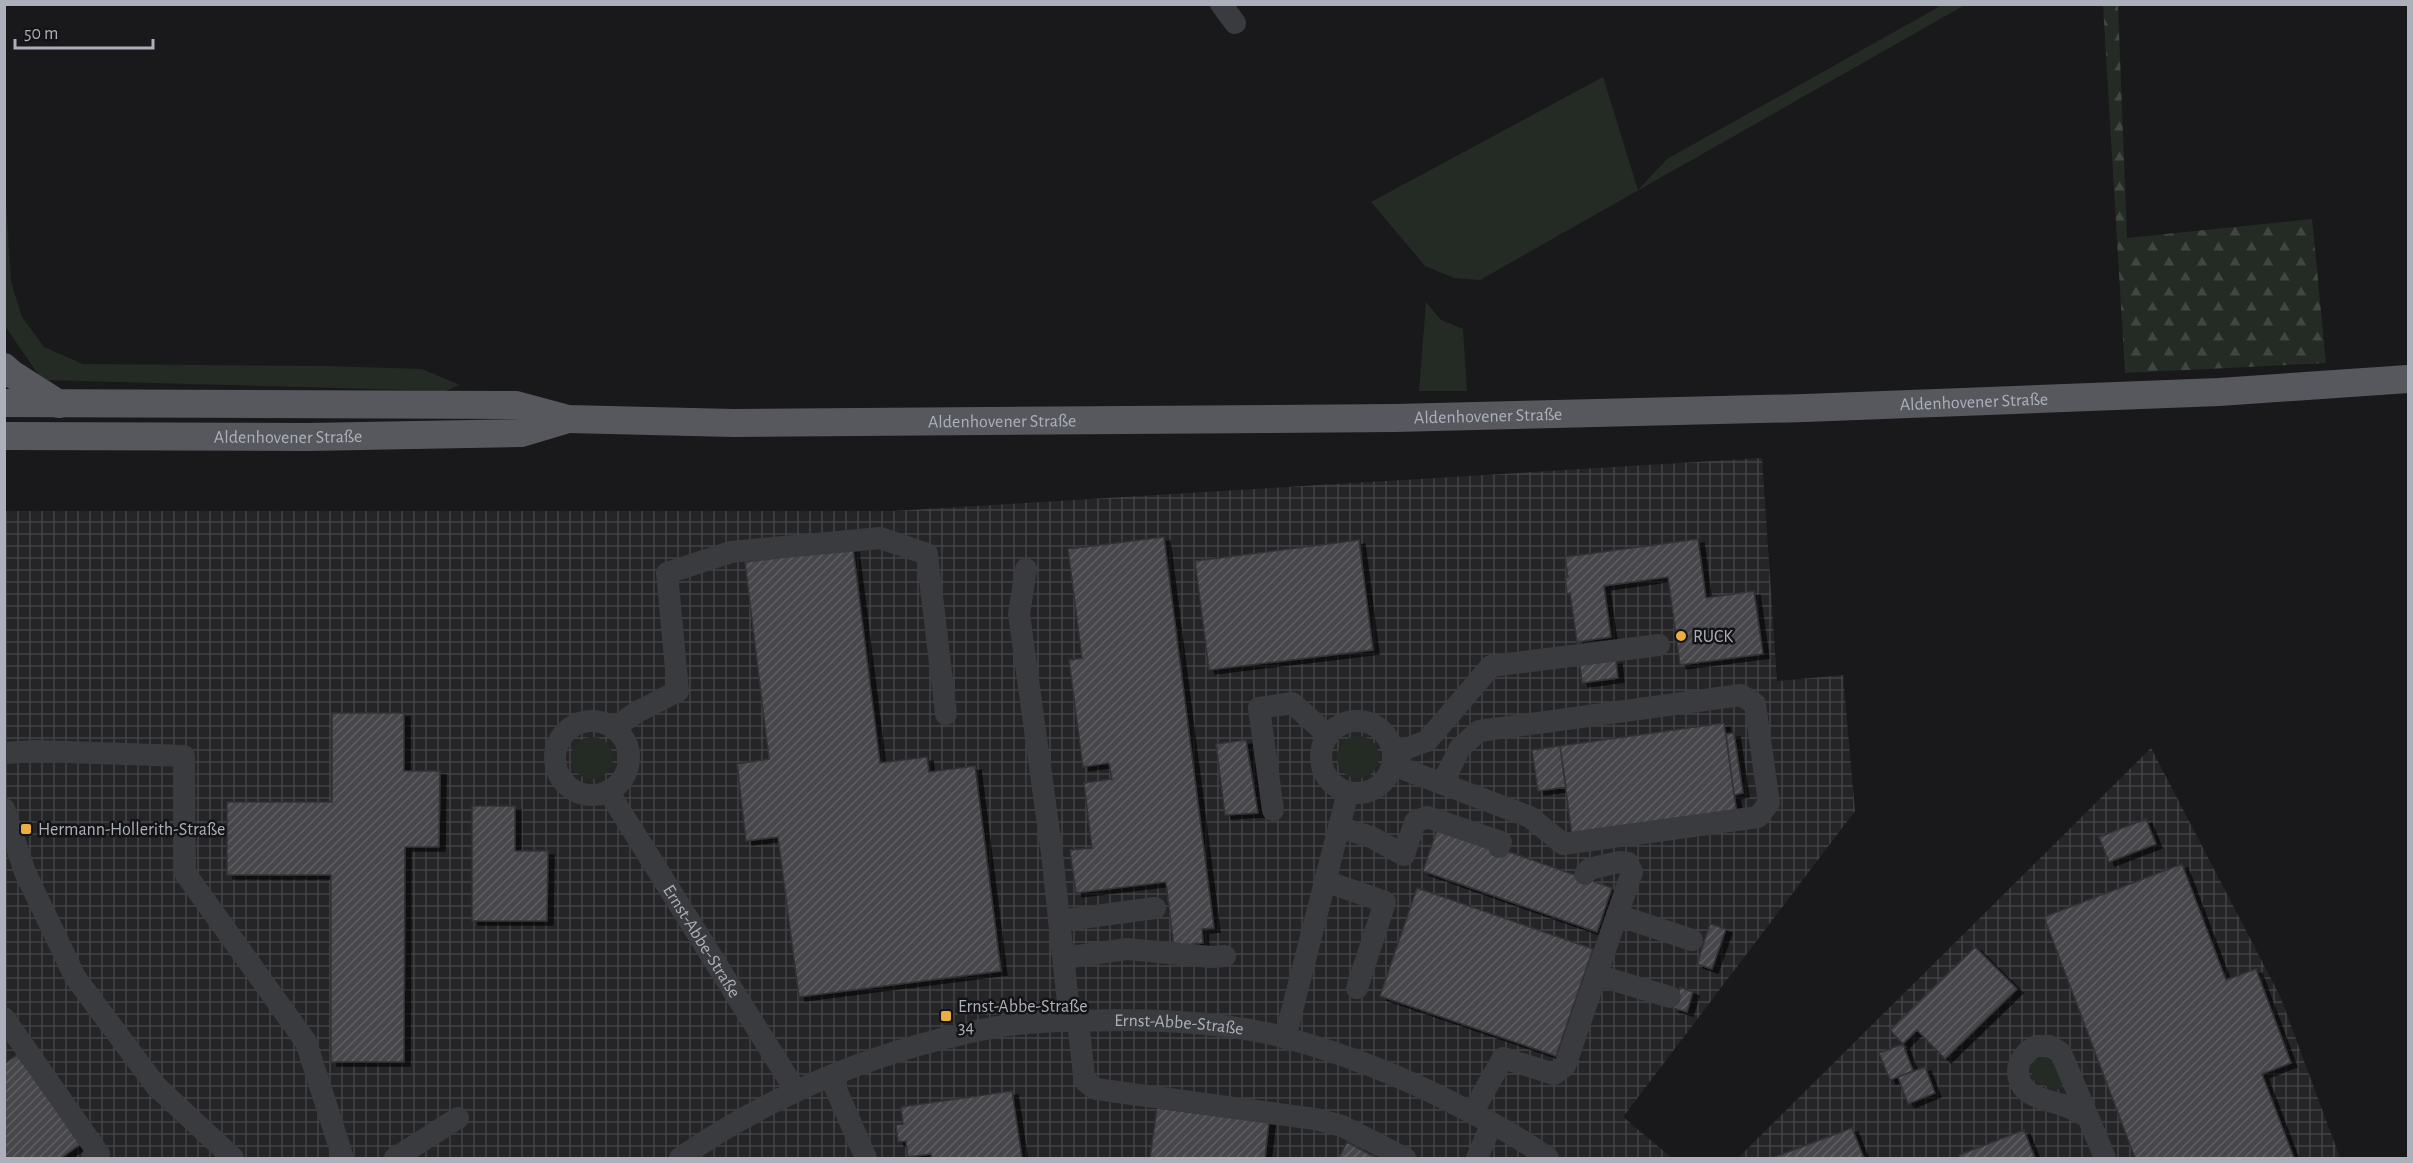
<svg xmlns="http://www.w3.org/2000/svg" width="2413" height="1163" viewBox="0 0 2413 1163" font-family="'Alegreya Sans',sans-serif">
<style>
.industrial{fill:url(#industrial-grid)}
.green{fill:#232b24}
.forest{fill:url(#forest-firs)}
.building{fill:url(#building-hatch);stroke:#333337;stroke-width:1.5;filter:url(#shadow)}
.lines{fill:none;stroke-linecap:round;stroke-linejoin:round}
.minor{stroke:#3a3b3f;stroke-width:22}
.major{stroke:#56585e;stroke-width:28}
.poi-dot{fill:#e9ad42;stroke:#141416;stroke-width:2}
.labels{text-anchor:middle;stroke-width:5;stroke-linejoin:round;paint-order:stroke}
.street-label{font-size:18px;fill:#acb0ba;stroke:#141416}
.poi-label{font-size:18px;fill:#acb0ba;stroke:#141416;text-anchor:start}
</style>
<defs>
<pattern id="industrial-grid" width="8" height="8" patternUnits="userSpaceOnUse" patternTransform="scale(1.5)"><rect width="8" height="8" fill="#252528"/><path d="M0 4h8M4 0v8" fill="none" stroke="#424245"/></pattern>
<pattern id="forest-firs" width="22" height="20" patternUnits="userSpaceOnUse" patternTransform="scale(1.5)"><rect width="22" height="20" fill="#232b24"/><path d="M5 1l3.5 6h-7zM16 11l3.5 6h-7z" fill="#404742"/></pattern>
<pattern id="building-hatch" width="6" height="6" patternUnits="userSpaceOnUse" patternTransform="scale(1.5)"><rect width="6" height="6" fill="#46464b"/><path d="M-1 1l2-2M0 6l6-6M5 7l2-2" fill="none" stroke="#5e5e63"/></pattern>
<filter id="shadow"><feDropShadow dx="6" dy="4" stdDeviation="0" flood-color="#0009"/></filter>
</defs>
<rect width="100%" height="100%" fill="#19191b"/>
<path class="industrial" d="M 1762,458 L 1777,681 L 1843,675 L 1855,811 L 1623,1117 L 1672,1158 L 5,1158 L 4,511 L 893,511 Z
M 2151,748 L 2280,996 L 2340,1158 L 1738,1158 Z"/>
<path class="green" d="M 1944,4 L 1965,5 L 1480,280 L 1454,278 L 1425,266 L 1371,202 L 1603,77 L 1638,190 L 1667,159 Z
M 4,167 L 11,282 L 22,317 L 44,347 L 83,364 L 327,366 L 422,369 L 460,385 L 445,391 L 42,380 L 5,326 Z
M 1426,302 L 1441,320 L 1463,329 L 1467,391 L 1419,391 Z
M1337 757a21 21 0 1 1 42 0a21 21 0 1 1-42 0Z
M571 758a21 21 0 1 1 42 0a21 21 0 1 1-42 0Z
M 2043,1056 C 2056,1061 2059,1070 2064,1082 L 2061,1088 L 2055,1090 L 2034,1081 L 2030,1067 L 2035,1060 Z"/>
<path class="forest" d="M 2103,5 L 2118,5 L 2127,238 L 2312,219 L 2326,363 L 2125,373 Z"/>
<path class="building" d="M 1164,537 L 1214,928 L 1202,929 L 1203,943 L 1174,946 L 1166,882 L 1076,893 L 1070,850 L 1092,848 L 1084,783 L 1112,779 L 1109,763 L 1083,767 L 1069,660 L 1082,658 L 1068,549 Z
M 1698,539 L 1706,598 L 1754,591 L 1763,654 L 1680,665 L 1668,577 L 1604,586 L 1611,637 L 1577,642 L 1570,593 L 1567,594 L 1565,578 L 1568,577 L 1565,557 Z
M 1359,540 L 1373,650 L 1209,670 L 1195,561 Z
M 853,548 L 880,763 L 927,757 L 929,772 L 975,766 L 1001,971 L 799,997 L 778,837 L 746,841 L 737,764 L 769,759 L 745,562 Z
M 1616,660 L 1618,678 L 1582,683 L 1580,665 Z
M 332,713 L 404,713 L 404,771 L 440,771 L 439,847 L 405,847 L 404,1062 L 331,1062 L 331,875 L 227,875 L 227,802 L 332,802 Z
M 1724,723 L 1737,814 L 1572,836 L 1560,746 Z
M 1734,733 L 1743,793 L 1734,795 L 1726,734 Z
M 1246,740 L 1258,813 L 1225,815 L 1216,744 Z
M 1560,746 L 1566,787 L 1538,791 L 1532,750 Z
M 472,806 L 515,806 L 515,851 L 548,851 L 547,921 L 472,921 Z
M 2146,819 L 2156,844 L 2109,862 L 2099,837 Z
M 1438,827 L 1612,888 L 1597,932 L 1423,871 Z
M 2182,864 L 2226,980 L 2256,969 L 2291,1063 L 2262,1074 L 2294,1158 L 2135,1158 L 2044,917 Z
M 1417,888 L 1593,949 L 1556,1056 L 1380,996 Z
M 1710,924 L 1726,929 L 1712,969 L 1697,964 Z
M 1975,947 L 2017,989 L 1945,1059 L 1917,1030 L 1903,1044 L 1890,1030 Z
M 1680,987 L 1693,992 L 1687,1012 L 1673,1008 Z
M 1903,1044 L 1913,1071 L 1890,1080 L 1879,1053 Z
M 17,1055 L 82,1143 L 61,1158 L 4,1158 L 4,1064 Z
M 1925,1067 L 1935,1093 L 1908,1104 L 1898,1077 Z
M 1012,1091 L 1022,1158 L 932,1158 L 931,1154 L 908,1157 L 906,1141 L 898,1142 L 896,1125 L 903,1124 L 901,1107 Z
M 1157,1108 L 1269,1122 L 1265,1158 L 1150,1158 Z
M 1852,1128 L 1864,1158 L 1772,1158 Z
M 2024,1130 L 2035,1158 L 1960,1158 L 1959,1155 Z
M 1347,1142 L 1376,1158 L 1339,1158 Z"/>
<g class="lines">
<g class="minor">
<path d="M 1221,4 L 1235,23"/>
<path d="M 1026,569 L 1019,614 L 1052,854 L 1070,1021"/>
<circle cx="1357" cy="757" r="36"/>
<circle cx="592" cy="758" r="37"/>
<path d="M 614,728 L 637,712 L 678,691 L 667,573 L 731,552 L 880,538 L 927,554 L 946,714"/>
<path d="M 4,753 L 37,751 L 184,756 L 185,873 L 306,1042 L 343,1158"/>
<path d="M 1394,753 L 1427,741 L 1491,666 L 1659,645"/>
<path d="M 1393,765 L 1530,817 L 1563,844 L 1758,817 L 1769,803 L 1755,704 L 1741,695 L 1479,731 L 1460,748 L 1443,782"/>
<path id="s1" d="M 608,791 L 796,1091"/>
<path d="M 4,809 L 25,872 L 75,977 L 156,1086 L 233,1158"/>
<path d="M 1273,810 L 1259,708 L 1292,703 L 1328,735"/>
<path d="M 1339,827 L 1371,837 L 1404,855 L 1415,822 L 1427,817 L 1501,842 L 1499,847"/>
<path d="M 1325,881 L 1385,902 L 1357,988"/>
<path d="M 1617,915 L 1692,940"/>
<path d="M 1059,921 L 1155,908"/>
<path d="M 1064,958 L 1127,949 L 1211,957 L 1225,956"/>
<path d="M 1596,975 L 1670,997"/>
<path d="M 4,1018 L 99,1154 L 92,1158"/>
<path d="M 1078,1021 L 1084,1076 L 1086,1082 L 1096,1089 L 1315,1119 L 1342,1126 L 1405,1158"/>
<path d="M 1285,1038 L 1348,792"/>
<path d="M 2036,1046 L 2050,1046 L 2061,1053 L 2088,1117 C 2080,1113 2072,1108 2063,1105 C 2044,1099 2019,1097 2018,1071 C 2018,1060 2027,1051 2036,1046 Z"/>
<path d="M 830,1076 L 866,1158"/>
<path d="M 1472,1113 L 1503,1058 L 1554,1074 L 1565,1066 L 1632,872 L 1628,863 L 1619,862 L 1589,869 L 1585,874"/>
<path d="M 2088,1117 L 2105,1158"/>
<path d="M 395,1158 L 458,1118"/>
<path id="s2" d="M 680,1158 C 778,1090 892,1044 1009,1025 C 1044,1020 1081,1021 1116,1020 C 1170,1020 1235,1024 1287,1038 C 1344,1054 1399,1075 1451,1102 C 1484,1119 1518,1136 1548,1158"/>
<path d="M 1477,1158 L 1492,1123"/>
</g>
<g class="major">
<path d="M 4,367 L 12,374 L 59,404"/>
<path id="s3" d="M 4,403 L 516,405 L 568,419 L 733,423 L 1395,418 L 1805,408 L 2219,392 L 2408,379"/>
<path id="s4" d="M 4,436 L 307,437 L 521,433 L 568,419"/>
</g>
</g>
<g class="poi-dot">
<circle cx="1681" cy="636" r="6"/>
<rect x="20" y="823" width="12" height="12" rx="3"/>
<rect x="940" y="1010" width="12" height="12" rx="3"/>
</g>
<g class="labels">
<g class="street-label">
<text dy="6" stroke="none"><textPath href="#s3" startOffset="1972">Aldenhovener Straße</textPath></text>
<text dy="6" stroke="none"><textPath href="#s3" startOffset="1486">Aldenhovener Straße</textPath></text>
<text dy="6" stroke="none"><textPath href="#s3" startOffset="1000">Aldenhovener Straße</textPath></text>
<text dy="6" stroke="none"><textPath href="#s4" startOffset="284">Aldenhovener Straße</textPath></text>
<text dy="6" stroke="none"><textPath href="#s1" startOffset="177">Ernst-Abbe-Straße</textPath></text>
<text dy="6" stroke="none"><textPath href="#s2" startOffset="528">Ernst-Abbe-Straße</textPath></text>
</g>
<g class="poi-label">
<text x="1693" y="642">RUCK</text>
<text x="38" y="835">Hermann-Hollerith-Straße</text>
<text x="958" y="1012">Ernst-Abbe-Straße<tspan x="958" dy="21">34</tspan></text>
</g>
</g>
<rect width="2413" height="1163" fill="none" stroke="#acb0ba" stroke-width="12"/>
<path d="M15 39v9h138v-9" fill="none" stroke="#acb0ba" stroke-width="3"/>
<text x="24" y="39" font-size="18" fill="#acb0ba" stroke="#141416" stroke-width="4.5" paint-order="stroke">50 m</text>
</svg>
